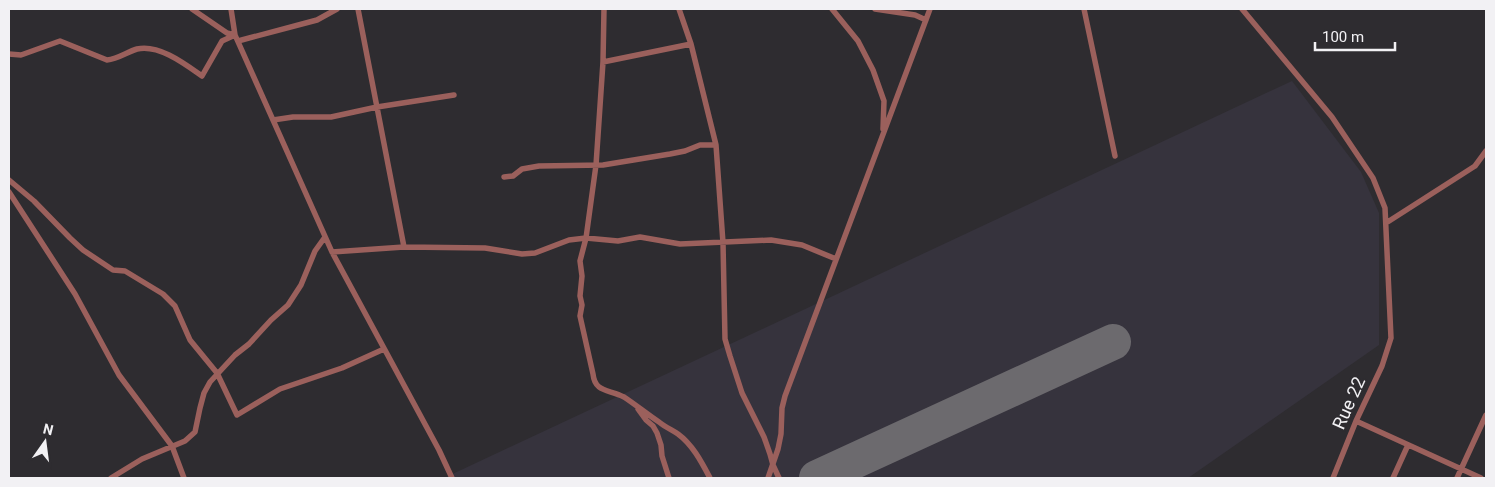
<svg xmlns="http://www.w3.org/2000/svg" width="1495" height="487" viewBox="0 0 1495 487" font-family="Roboto,sans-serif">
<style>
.built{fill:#36333d}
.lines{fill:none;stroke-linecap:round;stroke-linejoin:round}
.runway{stroke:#6c6a6e;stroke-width:36}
.minor{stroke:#9b605c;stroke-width:5.5}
.labels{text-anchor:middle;stroke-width:4;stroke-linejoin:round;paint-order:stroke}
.street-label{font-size:18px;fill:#f2f1f4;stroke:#2e2c30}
</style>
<rect width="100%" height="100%" fill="#2e2c30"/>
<path class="built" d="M 1292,81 L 1361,172 L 1379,213 L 1379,345 L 1188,478 L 444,478 Z"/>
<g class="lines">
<path class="runway" d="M 817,478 L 1113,342"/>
<path class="minor" d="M 192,9 L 227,33 L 234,35
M 231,9 L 235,35 L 332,252 L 439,450 L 452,478
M 358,9 L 404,247
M 604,9 L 603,62 L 596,165 L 586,238 L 580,261 L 582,276 L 580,296 L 582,305 L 580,316 L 593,374 C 595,393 609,389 624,397 C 636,405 647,414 659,422 C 665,427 672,430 678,434 C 693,445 702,463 710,478
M 679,9 L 691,44 L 716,145 L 723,243 L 725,339 L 730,356 L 742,393 L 764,437 L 770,454 L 773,465 L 779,478
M 832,9 L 858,41 L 873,70 L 884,101 L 883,129
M 875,9 L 915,15 L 926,20
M 1084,9 L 1115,156
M 1242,9 L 1332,117 L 1373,178 L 1385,208 L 1391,338 L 1382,366 L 1356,421 L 1333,478
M 238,41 L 317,20 L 337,9
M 9,54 L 21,55 L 60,41 L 107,60 C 118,59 127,52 137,49 C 159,44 185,64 202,76 L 222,41 L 235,35
M 603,62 L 691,44
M 273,120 L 293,117 L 331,117 L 377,107 L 454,95
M 504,177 L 513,176 L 522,169 L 539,166 L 603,165 L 670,154 L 685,151 L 700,145 L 716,145
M 9,180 L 34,201 L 70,238 L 83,250 L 113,270 L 125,271 L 163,294 L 175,306 L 190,340 L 217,373 L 237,415 L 280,389 L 342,368 L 384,349
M 9,192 L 75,294 L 119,375 L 172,446 L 184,478
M 1386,223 L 1475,166 L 1486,151
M 332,252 L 404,247 L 485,248 L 522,254 L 535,253 L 569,240 L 586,238 L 618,241 L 640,237 L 680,244 L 771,240 L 802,245 L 836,259
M 638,409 L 646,420 L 653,426 L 657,433 L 661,445 L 662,456 L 669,478
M 1356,421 L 1481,478
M 111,478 L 142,459 L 185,441 L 195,432 L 200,408 L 204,393 L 210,382 L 235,355 L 249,344 L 271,320 L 288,305 L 301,285 L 315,251 L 325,237
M 768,478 L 778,449 L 781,434 L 782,408 L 785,396 L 930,9
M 1393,478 L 1408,445
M 1457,478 L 1486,415"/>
</g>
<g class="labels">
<g class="street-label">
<text transform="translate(1349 403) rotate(-66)" y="6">Rue 22</text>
</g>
</g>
<rect width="1495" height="487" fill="none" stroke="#f2f1f4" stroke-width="20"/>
<g transform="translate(45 442) rotate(14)" stroke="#2e2c30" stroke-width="4" paint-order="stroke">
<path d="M0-4L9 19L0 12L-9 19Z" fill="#f2f1f4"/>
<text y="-8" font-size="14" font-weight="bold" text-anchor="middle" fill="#f2f1f4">N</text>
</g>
<path d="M1315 42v8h80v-8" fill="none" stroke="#f2f1f4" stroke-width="2.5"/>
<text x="1322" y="42" font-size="15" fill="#f2f1f4" stroke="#2e2c30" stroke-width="4" paint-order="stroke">100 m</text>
</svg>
